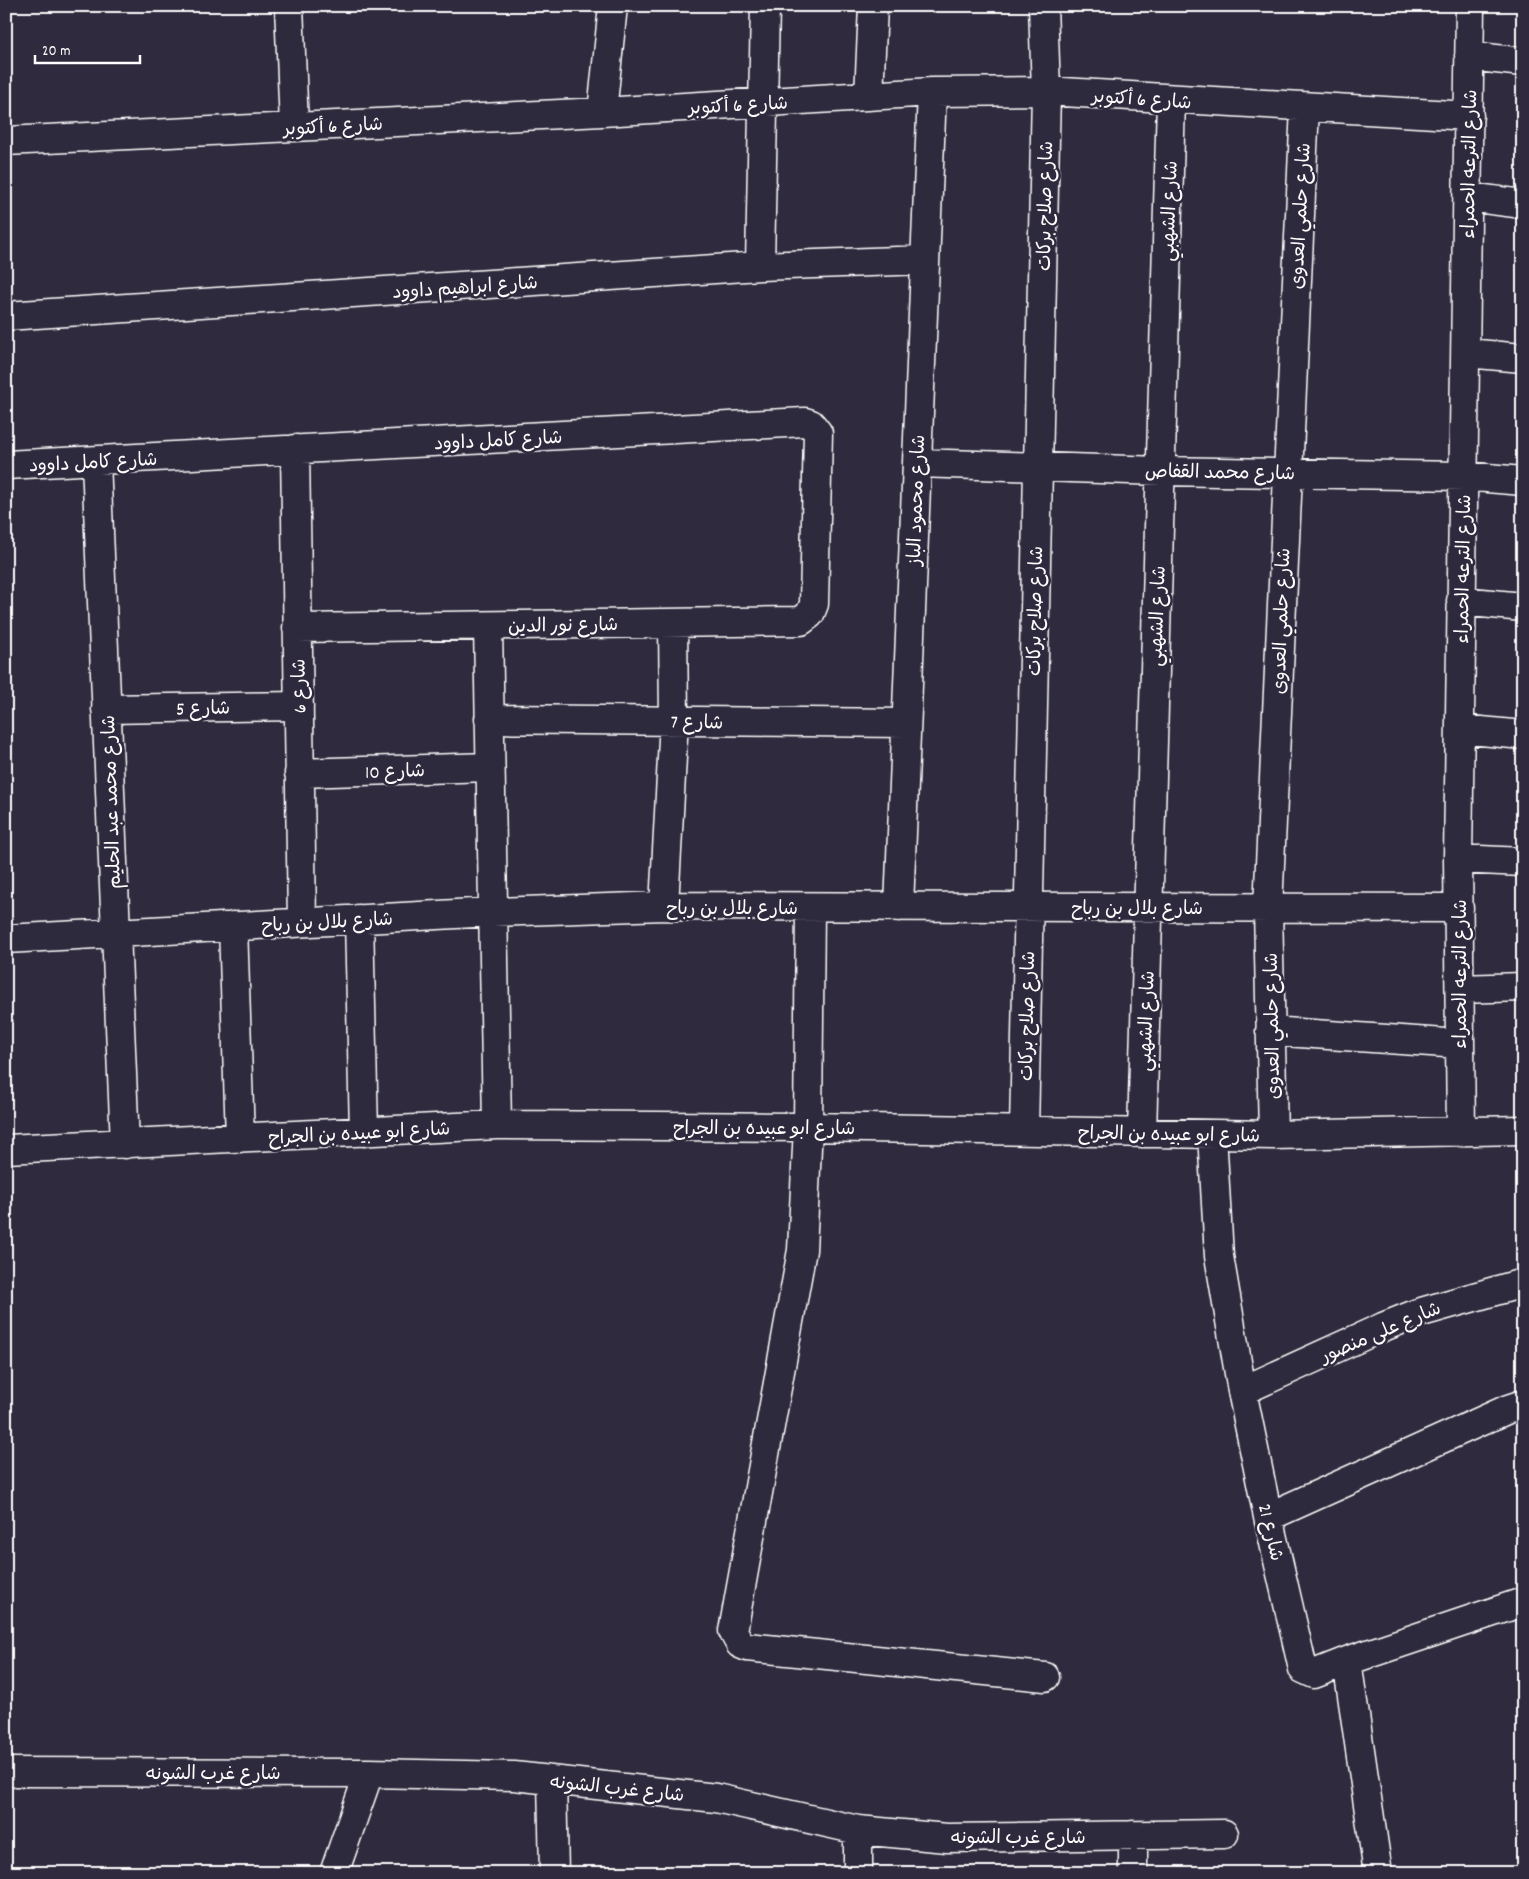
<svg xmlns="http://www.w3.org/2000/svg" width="1529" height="1879" viewBox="0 0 1529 1879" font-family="Dekko,'Playpen Sans Arabic',sans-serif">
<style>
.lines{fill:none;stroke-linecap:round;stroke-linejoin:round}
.minor-casing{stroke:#fff;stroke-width:31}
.minor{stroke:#2f2a3d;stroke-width:28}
.labels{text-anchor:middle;stroke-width:5;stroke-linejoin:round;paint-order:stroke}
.street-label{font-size:19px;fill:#fff;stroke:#2f2a3d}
</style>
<rect width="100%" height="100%" fill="#2f2a3d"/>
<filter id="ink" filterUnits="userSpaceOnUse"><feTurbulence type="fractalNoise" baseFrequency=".02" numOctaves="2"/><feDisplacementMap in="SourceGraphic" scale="10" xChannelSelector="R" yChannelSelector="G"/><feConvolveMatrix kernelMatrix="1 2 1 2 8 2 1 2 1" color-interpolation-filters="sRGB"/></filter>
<g filter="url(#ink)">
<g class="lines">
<defs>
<path id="minor" d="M 289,6 L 294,126
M 1469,56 L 1523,62
M 869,96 L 873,6
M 602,112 L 613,6
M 6,141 L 602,112 L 932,92 L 1046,91 L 1469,116
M 1468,197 L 1523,204
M 760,266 L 765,6
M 6,316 L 760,266 L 925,260
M 1466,353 L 1523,358
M 295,449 L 302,922
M 96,461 L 125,1144
M 917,463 L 1160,471 L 1463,476 L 1523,481
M 6,465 L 805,422 L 811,424 L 818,433 L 814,604 L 810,614 L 801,621 L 297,628
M 1461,601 L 1523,607
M 488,626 L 497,1125
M 106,709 L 299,706
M 489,719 L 906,723
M 1460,729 L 1523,735
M 299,773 L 490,767
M 1458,859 L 1523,862
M 664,906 L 674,720 L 673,623
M 810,907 L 808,1127 L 802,1250 L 733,1631 L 740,1644 L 747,1647 L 1045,1677
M 899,907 L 932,92
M 359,919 L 364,1132
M 233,926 L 240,1138
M 6,939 L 492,912 L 664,906 L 1459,908
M 1460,989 L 1523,987
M 1270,1031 L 1460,1044
M 1024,1130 L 1046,91 L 1043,6
M 1461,1132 L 1458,859 L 1470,6
M 1142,1133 L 1171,100
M 1212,1134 L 1219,1256 L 1242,1391 L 1268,1517 L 1303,1669 L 1314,1674 L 1347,1661 L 1378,1873
M 1273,1135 L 1268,908 L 1305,107
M 6,1149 L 497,1125 L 808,1127 L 1273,1135 L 1523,1130
M 1242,1391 L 1383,1327 L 1418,1313 L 1523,1283
M 1268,1517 L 1508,1409 L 1523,1404
M 1347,1661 L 1523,1602
M 6,1772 L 369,1773 L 514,1776 L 716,1798 L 858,1830 L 947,1838 L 1224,1834
M 552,1780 L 554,1873
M 858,1830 L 858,1873
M 334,1873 L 369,1773
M 1133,1873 L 1133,1835"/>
</defs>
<use href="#minor" class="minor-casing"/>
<use href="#minor" class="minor"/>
</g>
</g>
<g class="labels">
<g class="street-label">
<text transform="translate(1142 98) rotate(4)" y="7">شارع 6 أكتوبر</text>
<text transform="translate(738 104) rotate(-3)" y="7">شارع 6 أكتوبر</text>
<text transform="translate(333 125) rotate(-3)" y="7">شارع 6 أكتوبر</text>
<text transform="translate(1468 164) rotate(-89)" y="7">شارع الترعه الحمراء</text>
<text transform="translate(1044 206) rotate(-89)" y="7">شارع صلاح بركات</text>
<text transform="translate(1168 211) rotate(-88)" y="7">شارع الشهبي</text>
<text transform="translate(1299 216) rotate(-87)" y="7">شارع حلمي العدوى</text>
<text transform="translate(465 286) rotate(-4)" y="7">شارع ابراهيم داوود</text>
<text transform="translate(498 439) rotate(-3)" y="7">شارع كامل داوود</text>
<text transform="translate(93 461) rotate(-3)" y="7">شارع كامل داوود</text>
<text transform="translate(1220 471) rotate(1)" y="7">شارع محمد القفاص</text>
<text transform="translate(915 500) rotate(-88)" y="7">شارع محمود الباز</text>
<text transform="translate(1462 569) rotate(-89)" y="7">شارع الترعه الحمراء</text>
<text transform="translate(1034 611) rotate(-89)" y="7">شارع صلاح بركات</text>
<text transform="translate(1156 616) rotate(-88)" y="7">شارع الشهبي</text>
<text transform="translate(1280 621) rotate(-88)" y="7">شارع حلمي العدوى</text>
<text transform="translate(563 624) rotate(-1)" y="7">شارع نور الدين</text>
<text transform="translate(298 686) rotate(-91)" y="7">شارع 6</text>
<text transform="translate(203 707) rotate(-1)" y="7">شارع 5</text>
<text transform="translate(697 721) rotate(1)" y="7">شارع 7</text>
<text transform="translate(395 770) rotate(-2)" y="7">شارع 10</text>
<text transform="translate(110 802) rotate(-92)" y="7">شارع محمد عبد الحليم</text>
<text x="732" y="914">شارع بلال بن رباح</text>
<text x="1137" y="914">شارع بلال بن رباح</text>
<text transform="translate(327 921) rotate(-3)" y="7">شارع بلال بن رباح</text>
<text transform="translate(1459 974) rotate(-90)" y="7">شارع الترعه الحمراء</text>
<text transform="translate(1026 1016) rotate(-89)" y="7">شارع صلاح بركات</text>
<text transform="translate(1145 1021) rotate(-88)" y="7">شارع الشهبي</text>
<text transform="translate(1271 1026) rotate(-91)" y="7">شارع حلمي العدوى</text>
<text x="764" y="1134">شارع ابو عبيده بن الجراح</text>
<text transform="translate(359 1132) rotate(-3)" y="7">شارع ابو عبيده بن الجراح</text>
<text transform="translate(1169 1133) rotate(1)" y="7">شارع ابو عبيده بن الجراح</text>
<text transform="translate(1380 1331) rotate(-23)" y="7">شارع على منصور</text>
<text transform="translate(1272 1532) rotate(77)" y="7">شارع 21</text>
<text x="213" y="1779">شارع غرب الشونه</text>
<text transform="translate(617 1787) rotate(6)" y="7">شارع غرب الشونه</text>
<text x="1018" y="1843">شارع غرب الشونه</text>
</g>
</g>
<rect width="1529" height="1879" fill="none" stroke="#2f2a3d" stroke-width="25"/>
<rect x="12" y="12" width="1504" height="1854" fill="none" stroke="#fff" stroke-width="2" filter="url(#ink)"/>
<path d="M35 55v8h105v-8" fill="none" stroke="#ffffff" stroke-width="2.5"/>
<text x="42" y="55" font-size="15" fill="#ffffff" stroke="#2f2a3d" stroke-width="4" paint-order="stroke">20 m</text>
</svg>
